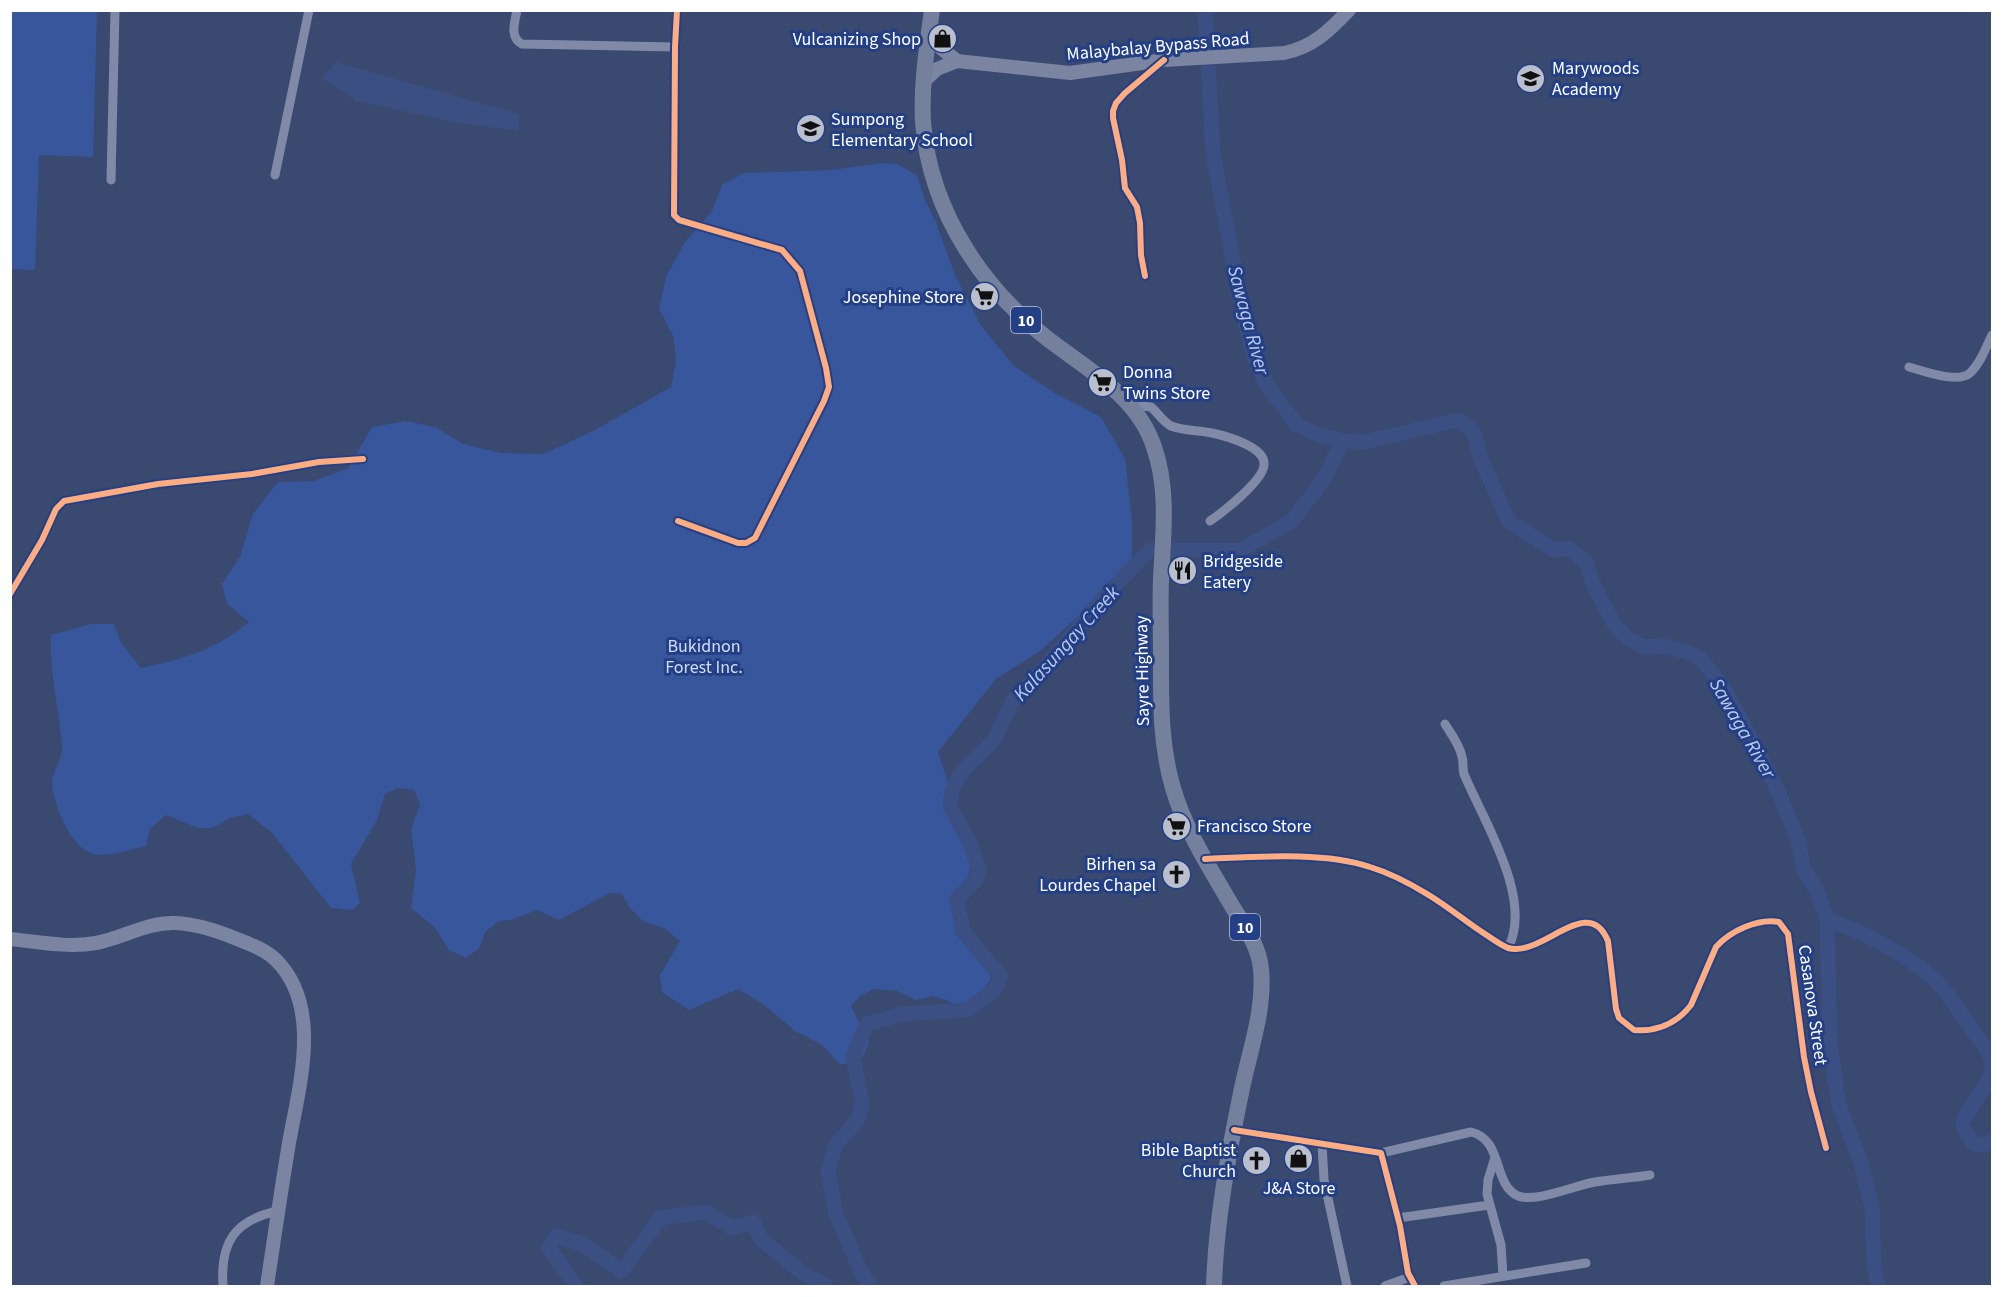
<svg xmlns="http://www.w3.org/2000/svg" width="2003" height="1297" viewBox="0 0 2003 1297" font-family="'Source Sans 3',sans-serif">
<style>
.green{fill:#37569c}
.water{fill:#3b4f82}
.lines{fill:none;stroke-linecap:round;stroke-linejoin:round}
.river{stroke:#3b4f82;stroke-width:15}
.street{stroke:#808aa6;stroke-width:9}
.secondary{stroke:#7b85a1;stroke-width:14}
.highway{stroke:#75819c;stroke-width:16}
.cycleway-casing{stroke:#233f86;stroke-width:10}
.cycleway{stroke:#ffac80;stroke-width:6}
.labels{text-anchor:middle;stroke-width:6;stroke-linejoin:round;paint-order:stroke}
.shield{fill:#233f86;stroke:#bdc5db;stroke-width:1.5}
.shield-label{font-size:16px;font-weight:bold;fill:#fff}
.poi-label{font-size:18px;fill:#fff;stroke:#233f86;text-anchor:start}
.street-label{font-size:18px;fill:#fff;stroke:#233f86}
.park-label{font-size:18px;fill:#d2ddf7;stroke:#233f86}
.water-label{font-size:20px;font-style:italic;fill:#b9caf0;stroke:#233f86}
</style>
<rect width="100%" height="100%" fill="#394970"/>
<path class="green" d="M 11,10 L 97,11 L 93,157 L 39,155 L 35,270 L 11,269 Z
M 883,163 L 897,164 L 917,175 L 925,200 L 935,220 L 955,275 L 980,324 L 1014,366 L 1058,395 L 1101,417 L 1125,459 L 1132,521 L 1132,569 L 1104,597 L 1072,622 L 1040,651 L 996,679 L 938,752 L 965,834 L 971,865 L 964,891 L 967,923 L 983,949 L 991,978 L 976,1000 L 961,1008 L 946,1000 L 933,996 L 916,1000 L 897,991 L 874,989 L 861,995 L 851,1006 L 869,1041 C 863,1059 861,1064 840,1064 L 821,1044 L 795,1031 L 763,1004 L 738,989 L 689,1010 L 662,992 L 660,975 L 680,941 L 664,928 L 644,922 L 629,907 L 622,894 L 610,893 L 559,920 L 537,910 L 511,920 L 499,921 L 485,932 L 480,947 L 466,958 L 449,950 L 435,928 L 411,908 L 416,870 L 411,829 L 420,805 L 414,790 L 398,788 L 385,794 L 377,820 L 351,864 L 360,903 L 352,910 L 331,908 L 272,833 L 248,814 L 230,818 L 212,828 L 198,828 L 166,815 L 150,829 L 146,846 C 132,849 115,855 100,855 C 73,855 54,807 52,784 C 51,772 63,761 62,745 C 59,708 49,672 51,635 L 91,624 L 114,624 L 121,643 L 141,668 C 184,659 215,650 249,622 L 227,604 L 222,584 L 240,557 L 253,514 L 278,482 L 314,481 L 348,468 L 372,427 L 406,421 L 435,427 L 463,444 L 501,453 L 544,454 L 595,430 L 671,387 L 676,362 L 674,338 L 659,309 L 666,277 L 685,242 L 712,211 L 722,185 L 744,173 L 831,170 Z"/>
<path class="water" d="M 336,62 L 519,114 L 519,131 L 458,123 L 356,101 L 322,78 Z"/>
<g class="lines">
<path class="river" d="M 1205,10 L 1213,154 L 1243,313 L 1254,357 L 1266,384 L 1297,425 L 1319,435 L 1342,441 L 1365,442 L 1458,420 L 1473,431 L 1482,462 L 1509,522 L 1554,550 L 1569,548 L 1586,562 L 1593,584 L 1614,624 L 1628,639 L 1645,647 L 1664,646 L 1687,652 L 1702,660 L 1726,691 L 1779,793 L 1798,840 L 1804,870 L 1818,893 L 1827,920 L 1830,1043 L 1839,1105 L 1861,1163 L 1872,1207 L 1874,1265 L 1878,1286
M 1827,920 C 1857,928 1912,958 1935,980 C 1950,995 1962,1015 1974,1032 C 1980,1041 1991,1052 1992,1064 C 1994,1077 1970,1108 1963,1120 L 1963,1128 L 1974,1144 L 1984,1145 L 1992,1141
M 576,1286 L 549,1248 L 556,1236 L 582,1244 L 622,1271 L 660,1218 L 706,1212 L 732,1228 L 753,1222 L 761,1239 L 805,1275 L 826,1286
M 870,1286 L 861,1272 L 836,1214 L 828,1172 L 836,1144 L 858,1120 L 862,1103 L 853,1056 L 867,1024 L 902,1014 L 968,1010 L 994,990 L 1001,977 L 963,931 L 957,899 L 976,880 L 979,870 L 970,843 L 950,806 L 952,792 L 959,775 L 994,740 L 1012,702 L 1045,667 L 1104,597 L 1150,550 L 1241,550 L 1292,521 L 1324,479 L 1342,441"/>
<path class="street" d="M 517,10 C 515,22 509,37 522,44 L 675,47
M 677,10 L 675,47 L 674,215 L 679,220 L 782,250 L 800,271 L 826,368 L 829,387 L 824,401 L 755,538 L 746,543 L 738,543 L 678,521
M 275,175 L 309,10
M 111,180 L 115,10
M 1145,276 L 1141,255 L 1140,223 L 1137,207 L 1125,188 L 1122,160 L 1113,118 L 1113,111 L 1116,103 L 1125,93 L 1162,62
M 1909,367 C 1924,371 1958,384 1970,373 C 1981,363 1986,347 1992,335
M 1131,405 L 1151,407 C 1158,413 1163,422 1171,426 C 1183,431 1199,430 1212,433 C 1226,436 1266,447 1264,465 C 1263,481 1223,512 1210,521
M 10,594 L 42,540 L 56,509 L 64,501 L 158,484 L 252,474 L 319,462 L 363,459
M 1445,724 C 1451,734 1460,745 1462,757 C 1464,763 1462,768 1464,774 C 1483,820 1534,899 1508,948
M 1205,859 C 1254,857 1323,851 1370,867 C 1390,873 1409,883 1427,894 C 1449,907 1467,923 1488,936 C 1494,940 1501,945 1508,948 C 1542,958 1588,892 1608,941 L 1616,1009 L 1619,1018 L 1634,1030 C 1657,1032 1677,1023 1691,1005 L 1716,947 C 1730,931 1758,918 1779,922 L 1788,934 L 1804,1057 L 1811,1092 L 1826,1148
M 1234,1130 L 1381,1153 L 1400,1226 L 1408,1273 L 1415,1286
M 1322,1144 L 1324,1180 L 1347,1286
M 1381,1153 L 1471,1132 C 1504,1140 1492,1184 1518,1196 C 1535,1203 1576,1185 1595,1182 C 1613,1179 1632,1178 1650,1175
M 1495,1157 L 1488,1180 L 1487,1194 L 1501,1245 L 1503,1276
M 1398,1218 L 1489,1205
M 223,1286 C 220,1243 234,1220 278,1211
M 1385,1286 L 1410,1277
M 1444,1286 L 1586,1263"/>
<path class="secondary" d="M 929,31 L 941,48 L 957,61
M 924,81 L 937,69 L 957,61 L 1070,73 L 1164,60 L 1284,53 C 1313,47 1329,31 1349,10
M 10,939 C 38,942 69,948 96,943 C 123,938 147,922 175,923 C 196,924 218,931 237,939 C 250,944 266,950 276,960 C 323,1007 299,1086 289,1143 C 281,1191 274,1239 267,1286"/>
<path class="highway" d="M 932,10 C 927,47 921,85 923,122 C 930,214 986,295 1060,348 C 1097,375 1139,401 1154,447 C 1169,490 1163,535 1161,579 C 1160,604 1161,630 1161,656 C 1161,701 1160,744 1173,788 C 1185,830 1210,868 1232,906 C 1244,925 1259,946 1261,969 C 1265,1011 1249,1052 1241,1093 C 1228,1156 1216,1221 1214,1286"/>
<defs>
<path id="cycleway" d="M 677,10 L 675,47 L 674,215 L 679,220 L 782,250 L 800,271 L 826,368 L 829,387 L 824,401 L 755,538 L 746,543 L 738,543 L 678,521
M 1145,276 L 1141,255 L 1140,223 L 1137,207 L 1125,188 L 1122,160 L 1113,118 L 1113,111 L 1116,103 L 1125,93 L 1164,60
M 10,594 L 42,540 L 56,509 L 64,501 L 158,484 L 252,474 L 319,462 L 363,459
M 1205,859 C 1254,857 1323,851 1370,867 C 1390,873 1409,883 1427,894 C 1449,907 1467,923 1488,936 C 1494,940 1501,945 1508,948 C 1542,958 1588,892 1608,941 L 1616,1009 L 1619,1018 L 1634,1030 C 1657,1032 1677,1023 1691,1005 L 1716,947 C 1730,931 1758,918 1779,922 L 1788,934 L 1804,1057 L 1811,1092 L 1826,1148
M 1234,1130 L 1381,1153 L 1400,1226 L 1408,1273 L 1415,1286"/>
</defs>
<use href="#cycleway" class="cycleway-casing"/>
<use href="#cycleway" class="cycleway"/>
</g>
<defs>
<symbol id="shop-disc" viewBox="-11 -11 22 22"><circle r="9.5" fill="#babfcd" stroke="#233f86"/><path d="M-5-2.5h2.3a2.7 3.5 0 0 1 5.4 0H5L5.5 6h-11ZM-1.5-2.5h3a1.5 2.3 0 0 0-3 0Z" fill="#111"/></symbol>
<symbol id="school-disc" viewBox="-11 -11 22 22"><circle r="9.5" fill="#babfcd" stroke="#233f86"/><path d="M0-5L7-2L0 1L-7-2ZM-4 1L0 2.5L4 1V4Q0 6-4 4Z" fill="#111"/></symbol>
<symbol id="supermarket-disc" viewBox="-11 -11 22 22"><circle r="9.5" fill="#babfcd" stroke="#233f86"/><path d="M-6-5.5h2.5l.6 2H6L4.5 2H-2.5L-4.4-4H-6ZM-1.5 3.2a1.3 1.3 0 1 0 .1 0ZM3 3.2a1.3 1.3 0 1 0 .1 0Z" fill="#111"/></symbol>
<symbol id="restaurant-disc" viewBox="-11 -11 22 22"><circle r="9.5" fill="#babfcd" stroke="#233f86"/><path d="M-5-6h1v4h1v-4h1v4h1v-4h1v5L-1.5 .5V6h-2V.5L-5-1ZM5-6V6H3V1.5H1.5Q1.5-4 5-6Z" fill="#111"/></symbol>
<symbol id="church-disc" viewBox="-11 -11 22 22"><circle r="9.5" fill="#babfcd" stroke="#233f86"/><path d="M-1.2-6h2.4v3.5h3.3v2.4h-3.3V6h-2.4V-.1h-3.3v-2.4h3.3Z" fill="#111"/></symbol>
</defs>
<g fill-rule="evenodd">
<use href="#shop-disc" x="926" y="22" width="33" height="33"/>
<use href="#school-disc" x="1514" y="62" width="33" height="33"/>
<use href="#school-disc" x="794" y="112" width="33" height="33"/>
<use href="#supermarket-disc" x="968" y="280" width="33" height="33"/>
<use href="#supermarket-disc" x="1086" y="366" width="33" height="33"/>
<use href="#restaurant-disc" x="1166" y="554" width="33" height="33"/>
<use href="#supermarket-disc" x="1160" y="810" width="33" height="33"/>
<use href="#church-disc" x="1160" y="858" width="33" height="33"/>
<use href="#shop-disc" x="1282" y="1142" width="33" height="33"/>
<use href="#church-disc" x="1240" y="1144" width="33" height="33"/>
</g>
<g class="labels">
<g class="shield">
<rect x="1011" y="307" width="30" height="26" rx="4.5"/>
<rect x="1230" y="914" width="30" height="26" rx="4.5"/>
</g>
<g class="shield-label">
<text x="1026" y="326">10</text>
<text x="1245" y="933">10</text>
</g>
<g class="poi-label">
<text x="921" y="45" text-anchor="end">Vulcanizing Shop</text>
<text x="1552" y="74">Marywoods<tspan x="1552" dy="21">Academy</tspan></text>
<text x="831" y="125">Sumpong<tspan x="831" dy="21">Elementary School</tspan></text>
<text x="964" y="303" text-anchor="end">Josephine Store</text>
<text x="1123" y="378">Donna<tspan x="1123" dy="21">Twins Store</tspan></text>
<text x="1203" y="567">Bridgeside<tspan x="1203" dy="21">Eatery</tspan></text>
<text x="1197" y="832">Francisco Store</text>
<text x="1156" y="870" text-anchor="end">Birhen sa<tspan x="1156" dy="21">Lourdes Chapel</tspan></text>
<text x="1236" y="1156" text-anchor="end">Bible Baptist<tspan x="1236" dy="21">Church</tspan></text>
<text x="1299" y="1194" text-anchor="middle">J&amp;A Store</text>
</g>
<g class="street-label">
<text transform="translate(1158 46) rotate(-5)" y="6">Malaybalay Bypass Road</text>
<text transform="translate(1142 671) rotate(-91)" y="6">Sayre Highway</text>
<text transform="translate(1813 1005) rotate(82)" y="6">Casanova Street</text>
</g>
<g class="park-label">
<text x="704" y="652">Bukidnon<tspan x="704" dy="21">Forest Inc.</tspan></text>
</g>
<g class="water-label">
<text transform="translate(1249 320) rotate(75)" y="7">Sawaga River</text>
<text transform="translate(1066 643) rotate(-48)" y="7">Kalasungay Creek</text>
<text transform="translate(1743 728) rotate(60)" y="7">Sawaga River</text>
</g>
</g>
<rect width="2003" height="1297" fill="none" stroke="#ffffff" stroke-width="24"/>
</svg>
